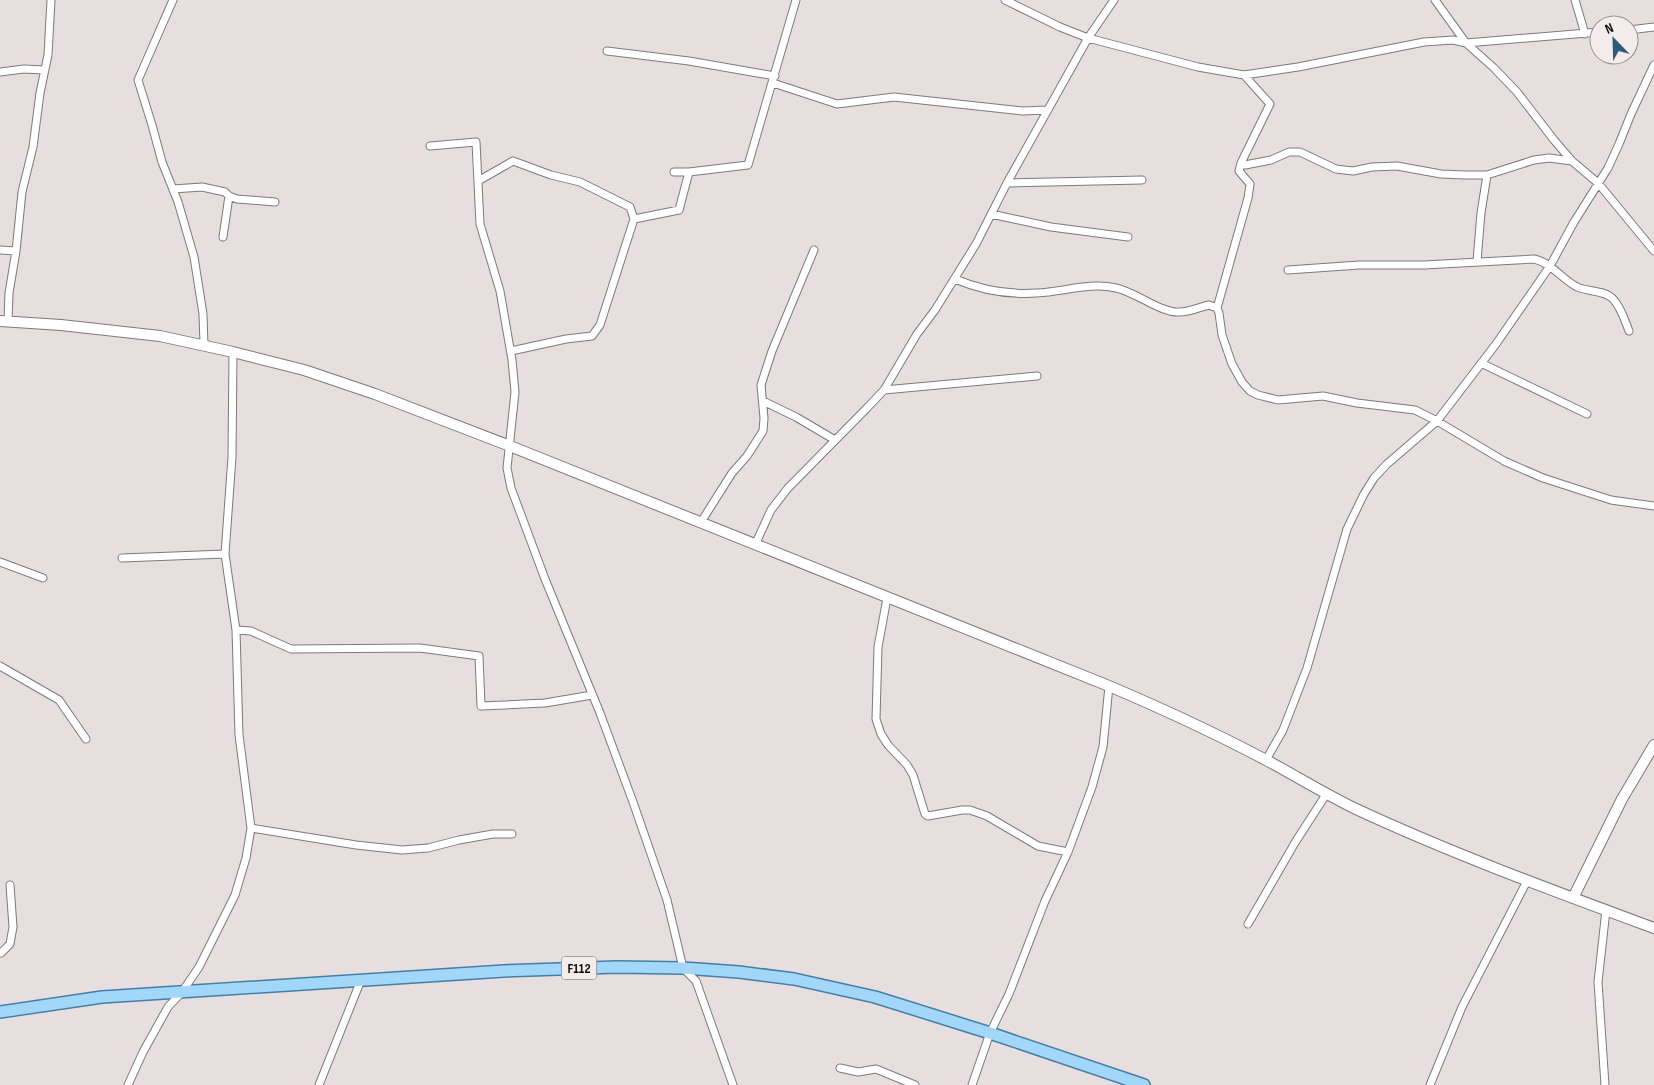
<svg xmlns="http://www.w3.org/2000/svg" width="1654" height="1085" viewBox="0 0 1654 1085" font-family="'Sofia Sans Condensed',sans-serif">
<style>
.lines{fill:none;stroke-linecap:round;stroke-linejoin:round}
.minor-casing{stroke:#7f7978;stroke-width:9}
.secondary-casing{stroke:#7f7978;stroke-width:12}
.primary-casing{stroke:#477ea3;stroke-width:14}
.minor{stroke:#fff;stroke-width:7}
.secondary{stroke:#fff;stroke-width:10}
.primary{stroke:#a3d7f9;stroke-width:11}
.labels{text-anchor:middle;stroke-width:4.5;stroke-linejoin:round;paint-order:stroke}
.shield{fill:#f4ecec;stroke:#544f4f;stroke-width:1}
.shield-label{font-size:14px;font-weight:bold;fill:#0f0c0c}
</style>
<rect width="100%" height="100%" fill="#e7dfdf"/>
<g class="lines">
<defs>
<path id="minor" d="M 173,0 L 138,80 L 152,125 L 162,162 L 178,202 L 194,257 L 203,314 L 204,345
M 1005,0 L 1060,27 L 1088,38 L 1198,67 L 1244,75 L 1298,67 L 1424,42 L 1453,40 L 1466,43 L 1599,32
M 1435,0 L 1466,43 L 1494,68 L 1517,92 L 1554,140 L 1572,161 L 1598,183 L 1654,251
M 1575,0 L 1585,34
M 1629,30 L 1654,27
M 607,51 L 689,61 L 775,76
M 0,72 L 24,69 L 44,70
M 773,83 L 837,104 L 894,97 L 1023,111 L 1048,110
M 430,146 L 476,142 L 480,224 L 500,291 L 512,360 L 515,392 L 507,468 L 511,488 L 545,579 L 600,713 L 633,802 L 667,900 L 683,968 L 696,981 L 733,1085
M 1241,163 L 1245,165 L 1271,160 L 1289,152 L 1300,152 L 1336,169 L 1353,171 L 1372,167 L 1397,166 L 1441,174 L 1464,175 L 1487,175 L 1534,160 L 1549,158 L 1572,161
M 674,172 L 689,172 L 748,165 L 796,0
M 478,181 L 513,161 L 551,175 L 580,182 L 630,207 L 634,219 L 600,325 L 592,336 L 566,339 L 511,351
M 1007,183 L 1142,180
M 173,189 L 202,187 L 225,192 L 229,196 L 237,199 L 275,202
M 991,214 L 1051,227 L 1128,237
M 634,219 L 679,210 L 689,172
M 223,237 L 229,196
M 0,250 L 16,251
M 1477,261 L 1481,213 L 1487,175
M 1288,270 L 1359,265 L 1424,265 L 1534,259 C 1550,262 1562,279 1577,287 C 1588,292 1605,290 1613,299 C 1621,307 1625,321 1629,331
M 955,279 C 981,290 1008,295 1037,293 C 1063,292 1090,282 1116,288 C 1136,292 1162,314 1180,312 C 1189,312 1200,307 1209,305 L 1217,308 L 1219,313 L 1222,335 L 1232,364 L 1242,382 L 1250,391 L 1258,395 L 1278,400 L 1323,396 L 1357,403 L 1415,410 L 1437,421 L 1504,461 L 1543,478 L 1611,500 L 1654,506
M 1217,308 L 1248,198 L 1250,184 L 1239,171 L 1241,163 L 1270,104 L 1244,75
M 8,321 L 9,293 L 16,251 L 22,192 L 33,147 L 40,93 L 48,55 L 51,0
M 1481,363 L 1587,414
M 884,390 L 1037,376
M 763,401 L 796,417 L 835,440
M 701,522 L 732,473 L 747,456 L 763,431 L 764,418 L 761,385 L 772,351 L 814,250
M 755,545 L 771,510 L 788,488 L 867,408 L 884,390 L 917,334 L 935,310 L 976,244 L 1007,183 L 1088,38 L 1114,0
M 122,558 L 225,554
M 0,562 L 43,578
M 887,598 L 878,647 L 876,719 L 881,734 L 888,745 L 907,765 L 913,775 L 925,814 L 928,816 L 962,810 L 970,810 L 987,816 L 1038,846 L 1068,852
M 236,630 L 251,631 L 291,649 L 420,648 L 479,656 L 481,706 L 545,703 L 592,695
M 0,666 L 59,700 L 86,739
M 1266,760 L 1283,730 L 1307,668 L 1347,529 L 1364,494 L 1374,478 L 1387,464 L 1437,421 L 1496,344 L 1550,266 L 1574,222 L 1608,168 L 1619,144 L 1631,114 L 1654,65
M 251,828 L 356,845 L 402,850 L 428,848 L 459,840 L 493,834 L 512,834
M 1248,924 L 1296,841 L 1327,793
M 1,953 L 10,944 L 13,927 L 10,885
M 840,1068 L 858,1072 L 876,1069 L 915,1085
M 128,1085 L 143,1052 L 168,1007 L 182,992 L 199,967 L 235,895 L 246,858 L 251,828 L 239,735 L 236,630 L 225,554 L 232,457 L 233,352
M 319,1085 L 361,980
M 972,1085 L 990,1033 L 1009,994 L 1045,901 L 1068,852 L 1092,787 L 1103,747 L 1109,686
M 1430,1085 L 1462,1007 L 1527,881
M 1605,1085 L 1598,982 L 1606,910"/>
<path id="secondary" d="M 0,321 L 61,325 L 160,336 L 233,352 L 304,370 L 375,394 L 510,446 L 1109,686 C 1163,709 1215,733 1266,760 C 1296,776 1325,794 1356,809 C 1453,854 1554,891 1654,928
M 1573,898 L 1622,799 L 1654,745"/>
<path id="primary" d="M 0,1012 L 102,997 L 504,971 L 617,967 L 683,968 L 739,972 L 794,979 L 875,997 L 990,1033 L 1144,1085"/>
</defs>
<use href="#minor" class="minor-casing"/>
<use href="#secondary" class="secondary-casing"/>
<use href="#primary" class="primary-casing"/>
<use href="#minor" class="minor"/>
<use href="#secondary" class="secondary"/>
<use href="#primary" class="primary"/>
</g>
<g class="labels">
<rect class="shield" x="561.5" y="956.5" width="35" height="23" rx="4"/>
<g class="shield-label">
<text x="579" y="973">F112</text>
</g>
</g>
<g transform="translate(1614 40) rotate(337)"><circle r="24" fill="#f4ecec" stroke="#989292"/>
<path d="M0-4L9 19L0 12L-9 19Z" fill="#2d5c7b"/>
<text y="-8" font-size="14" font-weight="bold" text-anchor="middle" fill="#0f0c0c">N</text>
</g>
</svg>
